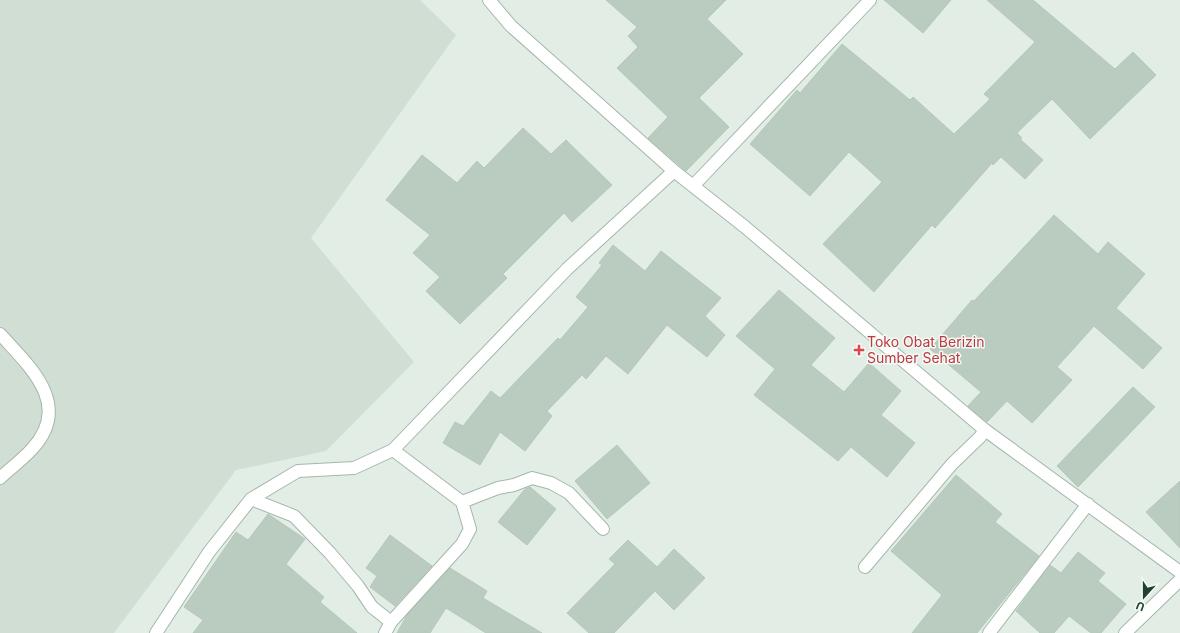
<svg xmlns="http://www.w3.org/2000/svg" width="1180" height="633" viewBox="0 0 1180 633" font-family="Inter,sans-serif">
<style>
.built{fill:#d0ded4}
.building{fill:#baccc0;stroke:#b4c8ba}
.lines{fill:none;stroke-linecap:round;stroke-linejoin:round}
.lane-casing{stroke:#a4b7ab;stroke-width:14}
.street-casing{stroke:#a4b7ab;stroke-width:14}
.lane{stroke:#fff;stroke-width:12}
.street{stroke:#fff;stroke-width:12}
.health-dot{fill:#e0444e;stroke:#f3faf5;stroke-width:1.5}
.labels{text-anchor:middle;stroke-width:3;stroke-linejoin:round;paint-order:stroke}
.health-label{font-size:14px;fill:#be3a42;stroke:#f3faf5;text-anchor:start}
</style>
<rect width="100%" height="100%" fill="#e2eee5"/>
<path class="built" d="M 0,0 L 420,0 L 456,35 L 311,238 L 414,362 L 326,451 L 236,470 L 114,633 L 0,633 Z"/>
<path class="building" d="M 606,0 L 726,0 L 707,19 L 743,54 L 699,98 L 729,127 L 686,171 L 648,138 L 668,117 L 617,68 L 638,47 L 628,36 L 637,27 Z
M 884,0 L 951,0 L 923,33 Z
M 987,0 L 1033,0 L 1115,69 L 1133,52 L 1156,75 L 1090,139 L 1052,99 L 1017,133 L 1022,138 L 1020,139 L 1043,160 L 1025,179 L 1001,157 L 993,165 L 992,163 L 935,228 L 932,225 L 874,292 L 823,244 L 882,182 L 849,152 L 810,196 L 750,144 L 797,90 L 800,93 L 842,44 L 910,100 L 913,97 L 954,134 L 990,99 L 984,94 L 1035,42 Z
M 523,128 L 551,154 L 566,140 L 612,185 L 572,222 L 564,213 L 503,274 L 507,278 L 460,324 L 426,291 L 440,277 L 413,253 L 430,235 L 386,200 L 422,155 L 457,183 L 477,161 L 484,168 Z
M 1054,215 L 1098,254 L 1108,242 L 1145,274 L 1116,308 L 1162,348 L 1143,369 L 1094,326 L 1057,367 L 1072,380 L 1032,423 L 1007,401 L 987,422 L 968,406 L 981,392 L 930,349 L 972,300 L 974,301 Z
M 613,245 L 645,271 L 661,251 L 721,298 L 705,316 L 725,335 L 707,357 L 667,325 L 628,374 L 606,356 L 586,379 L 582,375 L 547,411 L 552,416 L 525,451 L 500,432 L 480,465 L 443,443 L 455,422 L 463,426 L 491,391 L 500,398 L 558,338 L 560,340 L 588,307 L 576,297 L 602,265 L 599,263 Z
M 779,290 L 835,338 L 811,365 L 844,392 L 869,363 L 901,391 L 881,415 L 915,443 L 887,477 L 851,447 L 838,461 L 754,395 L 775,369 L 736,336 Z
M 1133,387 L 1155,407 L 1078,487 L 1057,466 Z
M 617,445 L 650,483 L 607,519 L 575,481 Z
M 956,475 L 1002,514 L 995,522 L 1039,556 L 977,633 L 912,633 L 942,595 L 891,551 Z
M 1180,481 L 1180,548 L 1146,512 Z
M 530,487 L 556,509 L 527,545 L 498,522 L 525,489 Z
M 268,514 L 305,539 L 286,564 L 324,597 L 320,602 L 357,633 L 193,633 L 203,620 L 184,607 L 236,532 L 248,540 Z
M 390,535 L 432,566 L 395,606 L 370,587 L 377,576 L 366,568 Z
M 628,540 L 657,567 L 674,549 L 705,578 L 674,610 L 655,591 L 614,633 L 589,633 L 567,613 L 615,564 L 609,559 Z
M 1078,552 L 1105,573 L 1098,581 L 1126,604 L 1101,633 L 1091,633 L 1069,616 L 1054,633 L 1040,633 L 1016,611 L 1050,565 L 1061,573 Z
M 450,568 L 487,591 L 483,598 L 542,633 L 486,633 L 446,608 L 430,633 L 397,633 L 407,615 Z"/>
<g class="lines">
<defs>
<path id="lane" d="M 0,334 C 30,367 73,405 32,449 C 23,459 11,468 0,478
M 865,567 L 952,464 L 980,437 L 985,430"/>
<path id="street" d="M 489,0 L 511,26 L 674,171
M 693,186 L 870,0
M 251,499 L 294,516 L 330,553 L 358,586 L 372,607 L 391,622
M 462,502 L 498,488 L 514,485 L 532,478 L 551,483 L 569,493 L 603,529
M 156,633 L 209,552 L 251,499 L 298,471 L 354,468 L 393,450 L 567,269 L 674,171 L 745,227 L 985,430 L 1180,572
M 385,633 L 391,622 L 462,544 L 470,529 L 462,502 L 393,450
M 989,633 L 1088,504
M 1125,633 L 1180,580"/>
</defs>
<use href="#lane" class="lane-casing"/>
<use href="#street" class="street-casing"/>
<use href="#lane" class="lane"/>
<use href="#street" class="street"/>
</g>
<path class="health-dot" d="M857 344h4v4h4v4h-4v4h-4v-4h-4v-4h4z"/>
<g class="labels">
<g class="health-label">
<text x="867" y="347">Toko Obat Berizin<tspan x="867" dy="16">Sumber Sehat</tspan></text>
</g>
</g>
<g transform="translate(1144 597) rotate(201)" stroke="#f3faf5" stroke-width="3" paint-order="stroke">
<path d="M0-3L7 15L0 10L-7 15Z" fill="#20412f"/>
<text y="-6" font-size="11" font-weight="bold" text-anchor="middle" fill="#20412f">U</text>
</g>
</svg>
